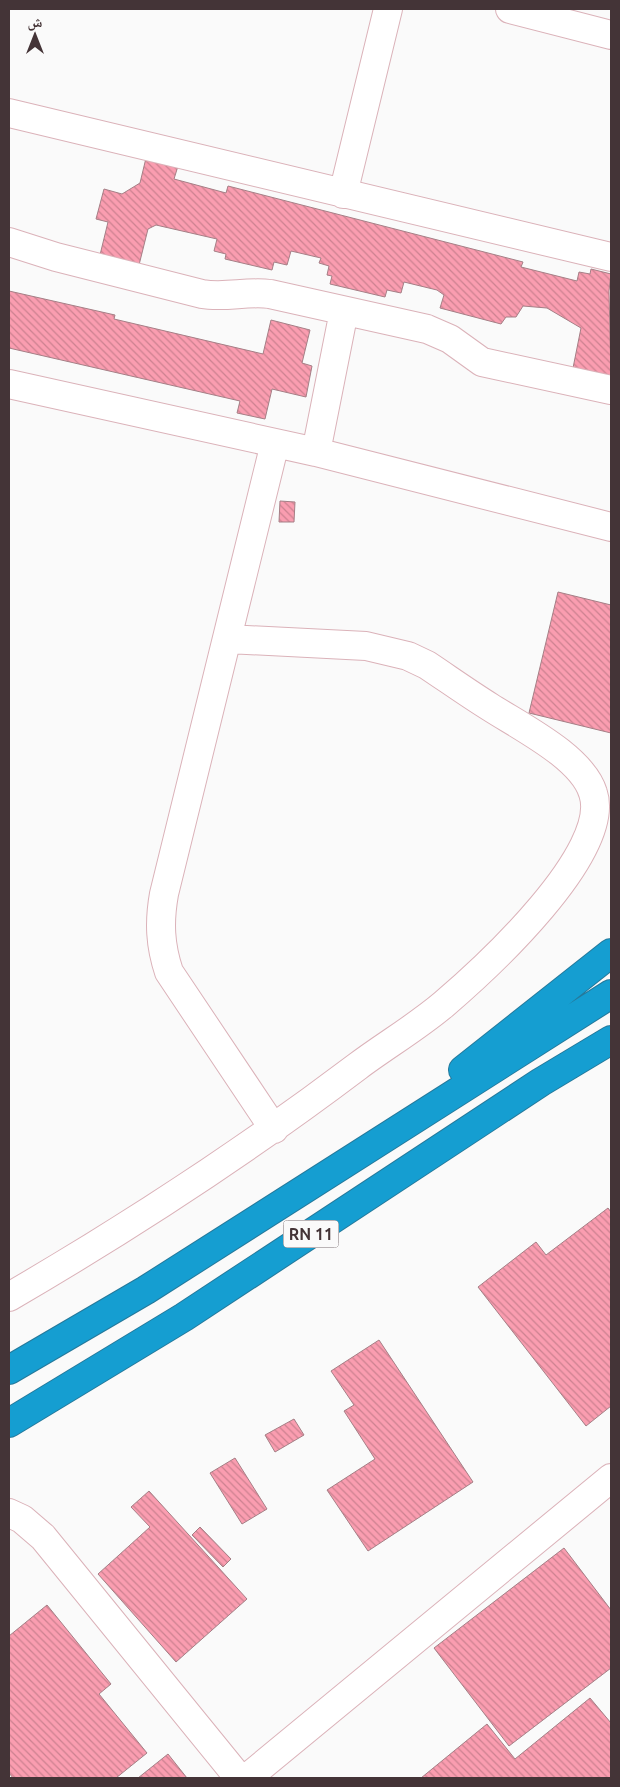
<svg xmlns="http://www.w3.org/2000/svg" width="620" height="1787" viewBox="0 0 620 1787" font-family="Ubuntu,'Noto Naskh Arabic',sans-serif">
<style>
.building{fill:url(#building-back-hatch);stroke:#a57f86}
.lines{fill:none;stroke-linecap:round;stroke-linejoin:round}
.minor-casing{stroke:#dbb2b9;stroke-width:30}
.highway-casing{stroke:#25799b;stroke-width:30}
.minor{stroke:#fff;stroke-width:28}
.highway{stroke:#159ed1;stroke-width:28}
.labels{text-anchor:middle;stroke-width:4.5;stroke-linejoin:round;paint-order:stroke}
.shield{fill:#fafafa;stroke:#7b6f72;stroke-width:1}
.shield-label{font-size:16px;font-weight:bold;fill:#443437}
</style>
<defs>
<pattern id="building-back-hatch" width="6" height="6" patternUnits="userSpaceOnUse" patternTransform="scale(1.25)"><rect width="6" height="6" fill="#fa9db0"/><path d="M-1 5l2 2M0 0l6 6M5-1l2 2" fill="none" stroke="#cc8190"/></pattern>
</defs>
<rect width="100%" height="100%" fill="#fafafa"/>
<path class="building" d="M 146,158 L 178,166 L 174,179 L 226,193 L 228,186 L 523,262 L 521,267 L 577,281 L 579,272 L 590,274 L 591,269 L 611,274 L 609,291 L 611,377 L 573,368 L 581,328 L 547,308 L 523,306 L 516,317 L 506,317 L 501,324 L 440,308 L 444,295 L 437,290 L 404,282 L 401,293 L 387,290 L 385,297 L 330,284 L 332,276 L 327,275 L 329,266 L 319,263 L 321,258 L 291,251 L 287,265 L 274,262 L 272,270 L 225,259 L 226,254 L 214,251 L 217,239 L 156,225 L 148,229 L 139,265 L 100,255 L 108,222 L 96,219 L 104,189 L 122,194 L 140,183 Z
M 9,291 L 115,315 L 114,319 L 263,354 L 271,320 L 310,330 L 302,363 L 312,366 L 306,397 L 272,389 L 265,419 L 237,413 L 240,401 L 9,348 Z
M 280,501 L 295,502 L 294,522 L 279,522 Z
M 558,592 L 611,605 L 611,733 L 529,713 Z
M 608,1208 L 611,1212 L 611,1406 L 586,1426 L 478,1287 L 536,1242 L 546,1255 Z
M 379,1340 L 473,1482 L 368,1551 L 327,1490 L 375,1459 L 344,1411 L 354,1405 L 331,1371 Z
M 294,1419 L 304,1435 L 275,1452 L 265,1435 Z
M 235,1458 L 267,1509 L 242,1524 L 210,1473 Z
M 149,1491 L 247,1599 L 176,1662 L 98,1574 L 150,1527 L 131,1507 Z
M 200,1527 L 231,1559 L 223,1567 L 192,1535 Z
M 564,1548 L 611,1610 L 611,1668 L 509,1746 L 434,1648 Z
M 47,1605 L 111,1684 L 99,1694 L 147,1753 L 116,1778 L 13,1778 L 9,1773 L 9,1636 Z
M 590,1698 L 611,1723 L 611,1778 L 421,1778 L 487,1724 L 515,1759 Z
M 168,1754 L 187,1778 L 138,1778 Z"/>
<g class="lines">
<defs>
<path id="minor" d="M 510,9 L 611,35
M 9,113 L 611,257
M 343,194 L 388,9
M 9,242 L 56,257 L 202,294 C 225,298 247,291 270,294 L 427,329 L 450,339 L 482,362 L 611,390
M 9,384 L 316,452 L 611,527
M 316,452 L 344,311
M 274,1129 L 169,972 C 160,945 159,922 164,894 L 275,443
M 9,1297 C 129,1227 247,1150 358,1066 C 386,1045 417,1027 444,1004 C 485,969 613,852 593,793 C 582,757 521,727 490,707 C 469,694 448,679 427,665 L 408,656 L 366,646 L 228,639
M 9,1513 L 22,1519 L 43,1537 L 239,1778
M 247,1778 L 611,1478"/>
<path id="highway" d="M 463,1070 L 611,953
M 9,1370 L 146,1290 L 611,994
M 9,1423 L 184,1317 L 541,1082 L 611,1040"/>
</defs>
<use href="#minor" class="minor-casing"/>
<use href="#highway" class="highway-casing"/>
<use href="#minor" class="minor"/>
<use href="#highway" class="highway"/>
</g>
<g class="labels">
<rect class="shield" x="283.5" y="1220.5" width="55" height="27" rx="4"/>
<g class="shield-label">
<text x="311" y="1240">RN 11</text>
</g>
</g>
<rect width="620" height="1787" fill="none" stroke="#443437" stroke-width="20"/>
<g transform="translate(35 35)" stroke="#fafafa" stroke-width="4" paint-order="stroke">
<path d="M0-4L9 19L0 12L-9 19Z" fill="#443437"/>
<text y="-8" font-size="14" font-weight="bold" text-anchor="middle" fill="#443437">ش</text>
</g>
</svg>
